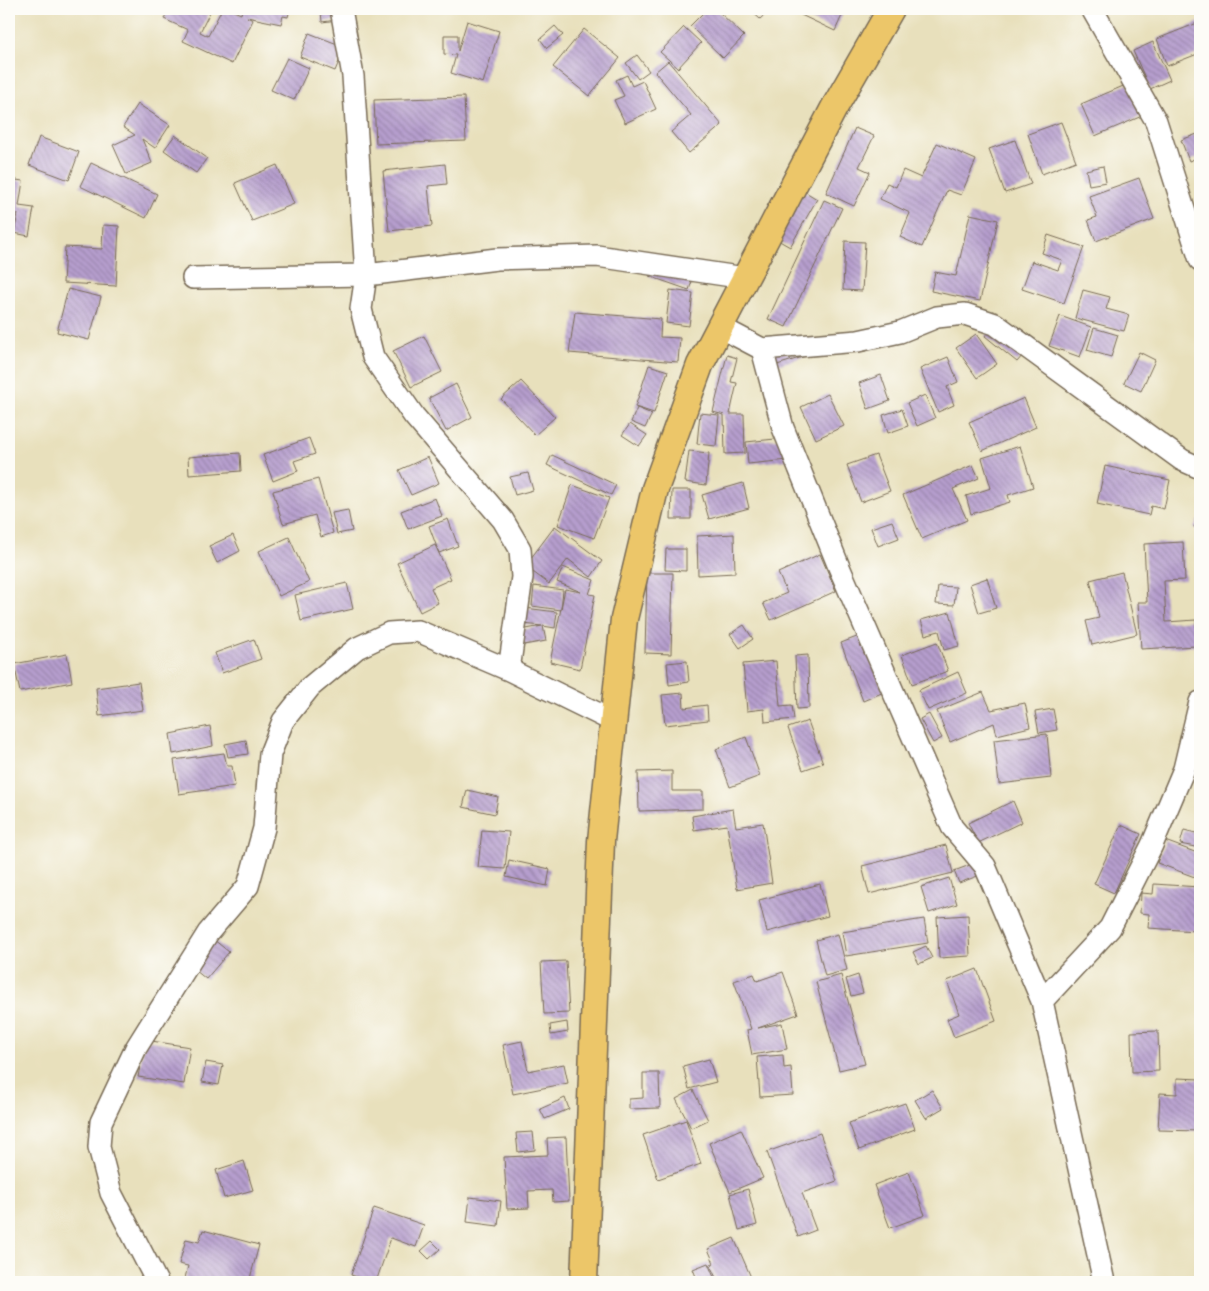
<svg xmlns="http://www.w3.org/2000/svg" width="1209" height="1291" viewBox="0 0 1209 1291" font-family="'Playpen Sans',sans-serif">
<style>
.building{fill:url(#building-back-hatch)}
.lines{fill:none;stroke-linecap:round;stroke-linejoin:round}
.minor-casing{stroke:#786a55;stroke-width:24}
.major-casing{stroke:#786a55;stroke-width:29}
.minor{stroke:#fff;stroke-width:21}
.major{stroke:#ecc669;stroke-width:26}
</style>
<defs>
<pattern id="building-back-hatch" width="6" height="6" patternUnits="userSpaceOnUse" patternTransform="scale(1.25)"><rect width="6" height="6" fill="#b69ece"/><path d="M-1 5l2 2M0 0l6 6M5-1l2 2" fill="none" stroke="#9581a7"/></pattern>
</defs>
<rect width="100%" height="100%" fill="#fdfcf7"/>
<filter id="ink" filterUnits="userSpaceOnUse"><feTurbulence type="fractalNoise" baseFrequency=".02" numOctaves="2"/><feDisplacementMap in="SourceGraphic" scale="10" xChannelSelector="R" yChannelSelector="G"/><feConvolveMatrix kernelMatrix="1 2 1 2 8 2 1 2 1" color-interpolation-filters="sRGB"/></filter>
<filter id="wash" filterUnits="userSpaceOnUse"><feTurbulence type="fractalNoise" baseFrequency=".0096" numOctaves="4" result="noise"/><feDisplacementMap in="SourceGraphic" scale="20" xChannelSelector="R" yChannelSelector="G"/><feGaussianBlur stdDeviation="1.12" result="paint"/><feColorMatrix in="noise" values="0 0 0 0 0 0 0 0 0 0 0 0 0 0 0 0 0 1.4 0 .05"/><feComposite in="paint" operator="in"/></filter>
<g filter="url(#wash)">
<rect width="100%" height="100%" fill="#e8e0bc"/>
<g id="blocks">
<path class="building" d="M 168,9 L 211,10 L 200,32 L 208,36 L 222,9 L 229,9 L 241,14 L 242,9 L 290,9 L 288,17 L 283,16 L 281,24 L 247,17 L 253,20 L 232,64 L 183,41 L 188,30 L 164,19 Z
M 350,9 L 413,9 L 413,12 L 350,13 Z
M 707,9 L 716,9 L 744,36 L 723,58 L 690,26 Z
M 749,9 L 771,9 L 760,19 Z
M 804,9 L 845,9 L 835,31 L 801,15 Z
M 336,10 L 337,20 L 322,22 L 321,11 Z
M 467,21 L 499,31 L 483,83 L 451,73 L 456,55 L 444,54 L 444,35 L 458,35 L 458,51 Z
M 1200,22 L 1200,53 L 1167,66 L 1157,39 Z
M 555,26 L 563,35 L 547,48 L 540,39 Z
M 684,27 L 701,43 L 678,68 L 660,52 Z
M 584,29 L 620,58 L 589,96 L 553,67 Z
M 309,33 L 345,47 L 335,71 L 300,57 Z
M 1153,42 L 1170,80 L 1150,89 L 1133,51 Z
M 637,55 L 649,71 L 638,79 L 626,63 Z
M 287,58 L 309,68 L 294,100 L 271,90 Z
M 668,61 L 722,125 L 689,153 L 671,132 L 691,115 L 655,72 Z
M 627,75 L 632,86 L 643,81 L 656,109 L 625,123 L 614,100 L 624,96 L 616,80 Z
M 1128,84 L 1142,116 L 1095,136 L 1081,104 Z
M 464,97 L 466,141 L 376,144 L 374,100 Z
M 138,104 L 170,125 L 155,148 L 142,139 L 152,163 L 126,174 L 113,145 L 135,135 L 123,127 Z
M 1061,122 L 1076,161 L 1042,174 L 1028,134 Z
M 855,128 L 874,136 L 859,167 L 870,172 L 854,206 L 826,193 Z
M 1200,133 L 1200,157 L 1189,161 L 1181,140 Z
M 175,135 L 207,158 L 196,173 L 164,150 Z
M 39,137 L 79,152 L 69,180 L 29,165 Z
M 1015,140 L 1031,184 L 1005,193 L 989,149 Z
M 937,143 L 976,160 L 961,195 L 947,190 L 922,247 L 900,237 L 910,213 L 880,199 L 887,183 L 896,187 L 903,170 L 921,178 Z
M 91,163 L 157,194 L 146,218 L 80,186 Z
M 445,164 L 447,184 L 428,186 L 432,226 L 389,231 L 383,171 Z
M 277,165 L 294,204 L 252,221 L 235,183 Z
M 1103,166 L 1106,182 L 1089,185 L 1086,170 Z
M 1139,178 L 1154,219 L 1096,241 L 1088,220 L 1097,217 L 1089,196 Z
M 9,179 L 23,181 L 19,206 L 34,208 L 29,236 L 14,233 L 18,214 L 9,212 Z
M 804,191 L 817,199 L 790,247 L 776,239 Z
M 824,200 L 842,208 L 786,327 L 768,319 Z
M 970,214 L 998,220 L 980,301 L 931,291 L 935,272 L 956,276 Z
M 103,225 L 119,226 L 116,286 L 63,283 L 65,247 L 102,249 Z
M 1048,235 L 1084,247 L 1064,303 L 1022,289 L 1032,261 L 1058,270 L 1062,260 L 1042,253 Z
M 845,241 L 865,242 L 862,291 L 843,290 Z
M 656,256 L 696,270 L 689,290 L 649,276 Z
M 68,289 L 101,297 L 89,340 L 57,332 Z
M 670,290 L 693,293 L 689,326 L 666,323 Z
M 1083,290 L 1110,297 L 1106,309 L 1129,315 L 1124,331 L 1075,318 Z
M 575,312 L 661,319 L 660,337 L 680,338 L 678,362 L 569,353 Z
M 1060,316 L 1091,327 L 1080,357 L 1049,346 Z
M 995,323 L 1028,349 L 1017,362 L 985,336 Z
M 1094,328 L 1118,335 L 1111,357 L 1087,350 Z
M 976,334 L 997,364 L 977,378 L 956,348 Z
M 424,336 L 442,372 L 411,387 L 393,351 Z
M 772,350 L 806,356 L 777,365 Z
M 1139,352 L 1155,360 L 1141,391 L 1124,383 Z
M 727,355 L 737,358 L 731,382 L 737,383 L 730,414 L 744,414 L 745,453 L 725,454 L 724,415 L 713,412 Z
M 948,357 L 958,382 L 947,387 L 954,405 L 938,412 L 920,369 Z
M 649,365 L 668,371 L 654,413 L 635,407 Z
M 881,375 L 890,401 L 868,409 L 859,383 Z
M 521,381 L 555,417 L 535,435 L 501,399 Z
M 456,384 L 472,417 L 446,431 L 429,398 Z
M 828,394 L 844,426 L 816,439 L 801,407 Z
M 925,395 L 935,418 L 917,426 L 907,403 Z
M 1024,398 L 1036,427 L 982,451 L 969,422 Z
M 637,408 L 652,414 L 645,428 L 631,422 Z
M 902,409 L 908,426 L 888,433 L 883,415 Z
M 700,413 L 719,415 L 716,446 L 697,444 Z
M 630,424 L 647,435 L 639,446 L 622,435 Z
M 309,438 L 315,454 L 294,461 L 298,471 L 273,481 L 263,455 Z
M 785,438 L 788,460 L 748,464 L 746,442 Z
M 1020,446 L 1033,487 L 1008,495 L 1010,502 L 971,514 L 966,496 L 991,488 L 982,458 Z
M 689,451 L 709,453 L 706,485 L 685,482 Z
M 240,453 L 241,471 L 189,475 L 188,457 Z
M 552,455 L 616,485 L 611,495 L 547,465 Z
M 876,455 L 890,491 L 861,502 L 847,465 Z
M 428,457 L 439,483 L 411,495 L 399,470 Z
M 973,465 L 979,478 L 953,489 L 967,520 L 922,539 L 903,495 Z
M 1105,466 L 1170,480 L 1164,509 L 1151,506 L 1149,515 L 1097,504 Z
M 528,473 L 533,490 L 515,495 L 510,477 Z
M 318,479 L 333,533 L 321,537 L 315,515 L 283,524 L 273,491 Z
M 743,483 L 749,508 L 709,519 L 702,495 Z
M 572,485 L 609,498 L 594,538 L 558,525 Z
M 672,490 L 691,490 L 691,519 L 671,519 Z
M 435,498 L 442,516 L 408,529 L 401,511 Z
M 348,510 L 352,531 L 337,534 L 332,513 Z
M 1200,517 L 1200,531 L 1194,527 Z
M 448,519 L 458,546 L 439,553 L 429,526 Z
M 892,521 L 899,538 L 878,546 L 871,528 Z
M 555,526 L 602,561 L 591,577 L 568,559 L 549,584 L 525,566 Z
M 734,534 L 735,573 L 698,575 L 697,536 Z
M 233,535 L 240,551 L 217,563 L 209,546 Z
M 289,537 L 309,582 L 279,596 L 259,551 Z
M 1183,542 L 1185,580 L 1164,581 L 1166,622 L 1196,620 L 1197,646 L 1141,649 L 1138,602 L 1147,602 L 1144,544 Z
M 435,545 L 451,579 L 431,588 L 438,603 L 420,612 L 397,563 Z
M 666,549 L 686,549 L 686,571 L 665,570 Z
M 820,554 L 836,591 L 771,620 L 763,603 L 787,593 L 778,573 Z
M 563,567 L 594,580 L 589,594 L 595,595 L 580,669 L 550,662 L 565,589 L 581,592 L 557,582 Z
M 1122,572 L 1137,634 L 1092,645 L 1086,621 L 1099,618 L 1090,580 Z
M 647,573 L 673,573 L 671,654 L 645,653 Z
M 987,578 L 996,608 L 979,613 L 970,584 Z
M 347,583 L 353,609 L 301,621 L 295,595 Z
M 534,586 L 563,590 L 561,610 L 532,606 Z
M 938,586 L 956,587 L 954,605 L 936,604 Z
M 525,608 L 557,612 L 555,628 L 543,626 L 546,641 L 524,645 L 521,630 L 542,626 L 523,624 Z
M 950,612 L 959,646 L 944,650 L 939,631 L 925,635 L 921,620 Z
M 744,625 L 753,639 L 740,648 L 730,634 Z
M 862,635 L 884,692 L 863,701 L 841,643 Z
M 254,639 L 261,659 L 222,673 L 215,653 Z
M 937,642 L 948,671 L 912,684 L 902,655 Z
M 67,654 L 72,682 L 20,692 L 14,664 Z
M 808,655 L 809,708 L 797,709 L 795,656 Z
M 687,661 L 689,682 L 669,685 L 667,663 Z
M 776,661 L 780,706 L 792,705 L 794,719 L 765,722 L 764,709 L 747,711 L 743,664 Z
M 958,672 L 967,693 L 928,710 L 919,690 Z
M 139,682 L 143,710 L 99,716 L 96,688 Z
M 983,692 L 991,710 L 1025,703 L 1030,727 L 997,735 L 994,723 L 950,742 L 937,711 Z
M 683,693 L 684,708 L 707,705 L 708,720 L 665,725 L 662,695 Z
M 1053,709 L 1057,730 L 1039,733 L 1035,712 Z
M 929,714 L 942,738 L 933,743 L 920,719 Z
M 808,721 L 823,763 L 803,770 L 788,728 Z
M 210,726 L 213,746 L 173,754 L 170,734 Z
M 1047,734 L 1051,778 L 999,784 L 994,740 Z
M 746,737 L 760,776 L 730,787 L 716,749 Z
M 246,740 L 248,754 L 228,757 L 225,744 Z
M 224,753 L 227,766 L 232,766 L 235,786 L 179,794 L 174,760 Z
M 672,771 L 672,791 L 703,791 L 703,809 L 639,811 L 638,772 Z
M 467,790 L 498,797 L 495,814 L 463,807 Z
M 1013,801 L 1022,822 L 978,843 L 968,823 Z
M 733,809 L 736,827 L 763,823 L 772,883 L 737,889 L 727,825 L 694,830 L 692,816 Z
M 1121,825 L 1141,834 L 1114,893 L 1094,884 Z
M 482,830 L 509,832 L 505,869 L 478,867 Z
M 1184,830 L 1200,834 L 1200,848 L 1180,844 Z
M 1165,841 L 1200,854 L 1200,879 L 1157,863 Z
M 946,845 L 953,873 L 869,894 L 862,866 Z
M 509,860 L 550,869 L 547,886 L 506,877 Z
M 978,862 L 983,874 L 959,883 L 954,871 Z
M 949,878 L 957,904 L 929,913 L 921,887 Z
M 820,884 L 828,916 L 767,932 L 759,900 Z
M 1154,884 L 1199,887 L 1196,931 L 1148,928 L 1149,914 L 1140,913 L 1141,893 L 1153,894 Z
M 968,915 L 970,956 L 939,958 L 937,917 Z
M 924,919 L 928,943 L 846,956 L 842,932 Z
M 838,934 L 847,970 L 825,976 L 816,940 Z
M 208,935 L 229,952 L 206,979 L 185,962 Z
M 926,946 L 932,958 L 919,964 L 913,952 Z
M 566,961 L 569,1013 L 544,1014 L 541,962 Z
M 977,969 L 996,1021 L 954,1037 L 947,1019 L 959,1014 L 947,981 Z
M 783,972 L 798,1014 L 758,1028 L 782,1023 L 787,1049 L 752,1055 L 747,1030 L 751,1029 L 734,981 L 754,974 L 757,981 Z
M 841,975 L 865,1064 L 839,1070 L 816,982 Z
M 858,975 L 863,993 L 851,996 L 846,979 Z
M 567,1022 L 568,1032 L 551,1035 L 550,1025 Z
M 1158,1031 L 1159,1071 L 1132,1072 L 1131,1032 Z
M 145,1040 L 190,1047 L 184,1084 L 138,1077 Z
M 522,1041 L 528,1071 L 564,1064 L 568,1083 L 513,1094 L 503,1045 Z
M 783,1055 L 784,1068 L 791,1067 L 793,1095 L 760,1097 L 757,1057 Z
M 709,1059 L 716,1082 L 689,1089 L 683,1066 Z
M 206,1062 L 223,1065 L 219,1085 L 202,1082 Z
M 643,1073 L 659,1073 L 660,1108 L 629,1109 L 629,1099 L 643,1098 Z
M 1177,1078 L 1200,1079 L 1200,1131 L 1158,1130 L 1160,1093 L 1177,1094 Z
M 693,1090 L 708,1120 L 691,1128 L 676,1099 Z
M 932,1090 L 943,1108 L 926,1118 L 915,1100 Z
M 565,1098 L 569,1109 L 545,1119 L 540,1109 Z
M 905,1103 L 915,1129 L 859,1150 L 849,1123 Z
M 686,1120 L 701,1164 L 658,1179 L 643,1135 Z
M 741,1129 L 763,1178 L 730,1192 L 709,1143 Z
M 533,1132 L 535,1150 L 518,1152 L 516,1133 Z
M 820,1133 L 837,1181 L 802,1193 L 816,1230 L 798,1237 L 767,1152 Z
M 566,1137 L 569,1201 L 553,1202 L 552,1190 L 528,1191 L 529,1208 L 507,1209 L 504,1157 L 548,1155 L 547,1138 Z
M 244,1161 L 253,1190 L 224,1198 L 216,1170 Z
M 909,1172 L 925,1215 L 890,1228 L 874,1185 Z
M 748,1189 L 757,1225 L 739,1230 L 730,1194 Z
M 470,1197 L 501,1201 L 498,1226 L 467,1222 Z
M 374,1208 L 424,1225 L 416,1247 L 391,1238 L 376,1282 L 372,1282 L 351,1275 Z
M 203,1230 L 259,1245 L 249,1282 L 184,1282 L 188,1266 L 179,1264 L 186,1239 L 199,1242 Z
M 734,1238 L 753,1282 L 718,1282 L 710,1265 L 714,1263 L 708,1249 Z
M 432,1241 L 440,1249 L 429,1259 L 421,1251 Z
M 708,1263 L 716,1282 L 698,1282 L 693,1269 Z"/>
</g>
</g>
<g filter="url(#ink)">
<use href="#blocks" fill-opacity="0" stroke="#786a55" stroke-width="1"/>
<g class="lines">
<defs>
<path id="minor" d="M 341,9 L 353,76 L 366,275 L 361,309 L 373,357 L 414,416 L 503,520 L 520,549 L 522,577 L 509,670
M 1092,9 L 1156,121 L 1200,260
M 193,278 L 366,275 L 497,259 L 597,256 L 745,278
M 720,327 L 762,349 L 858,341 L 900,332 L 937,317 L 965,314 L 995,324 L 1182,460 L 1200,468
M 762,349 L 783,428 L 839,567 L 952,827 L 985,866 L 1042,1001 L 1104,1282
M 1042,1001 L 1110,928 L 1152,845 L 1184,769 L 1200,702
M 157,1282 L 111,1193 L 99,1147 L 101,1122 L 136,1048 L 208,933 L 248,886 L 264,828 L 270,754 L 283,721 L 310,687 L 357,648 L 389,633 L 418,631 L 509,670 L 613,721"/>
<path id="major" d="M 584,1282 L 601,841 L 624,619 L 655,489 L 700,365 L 834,108 L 891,9"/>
</defs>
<use href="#minor" class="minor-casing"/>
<use href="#major" class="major-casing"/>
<use href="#minor" class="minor"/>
<use href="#major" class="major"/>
</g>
</g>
<rect width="1209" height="1291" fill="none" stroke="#fdfcf7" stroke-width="30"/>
</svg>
